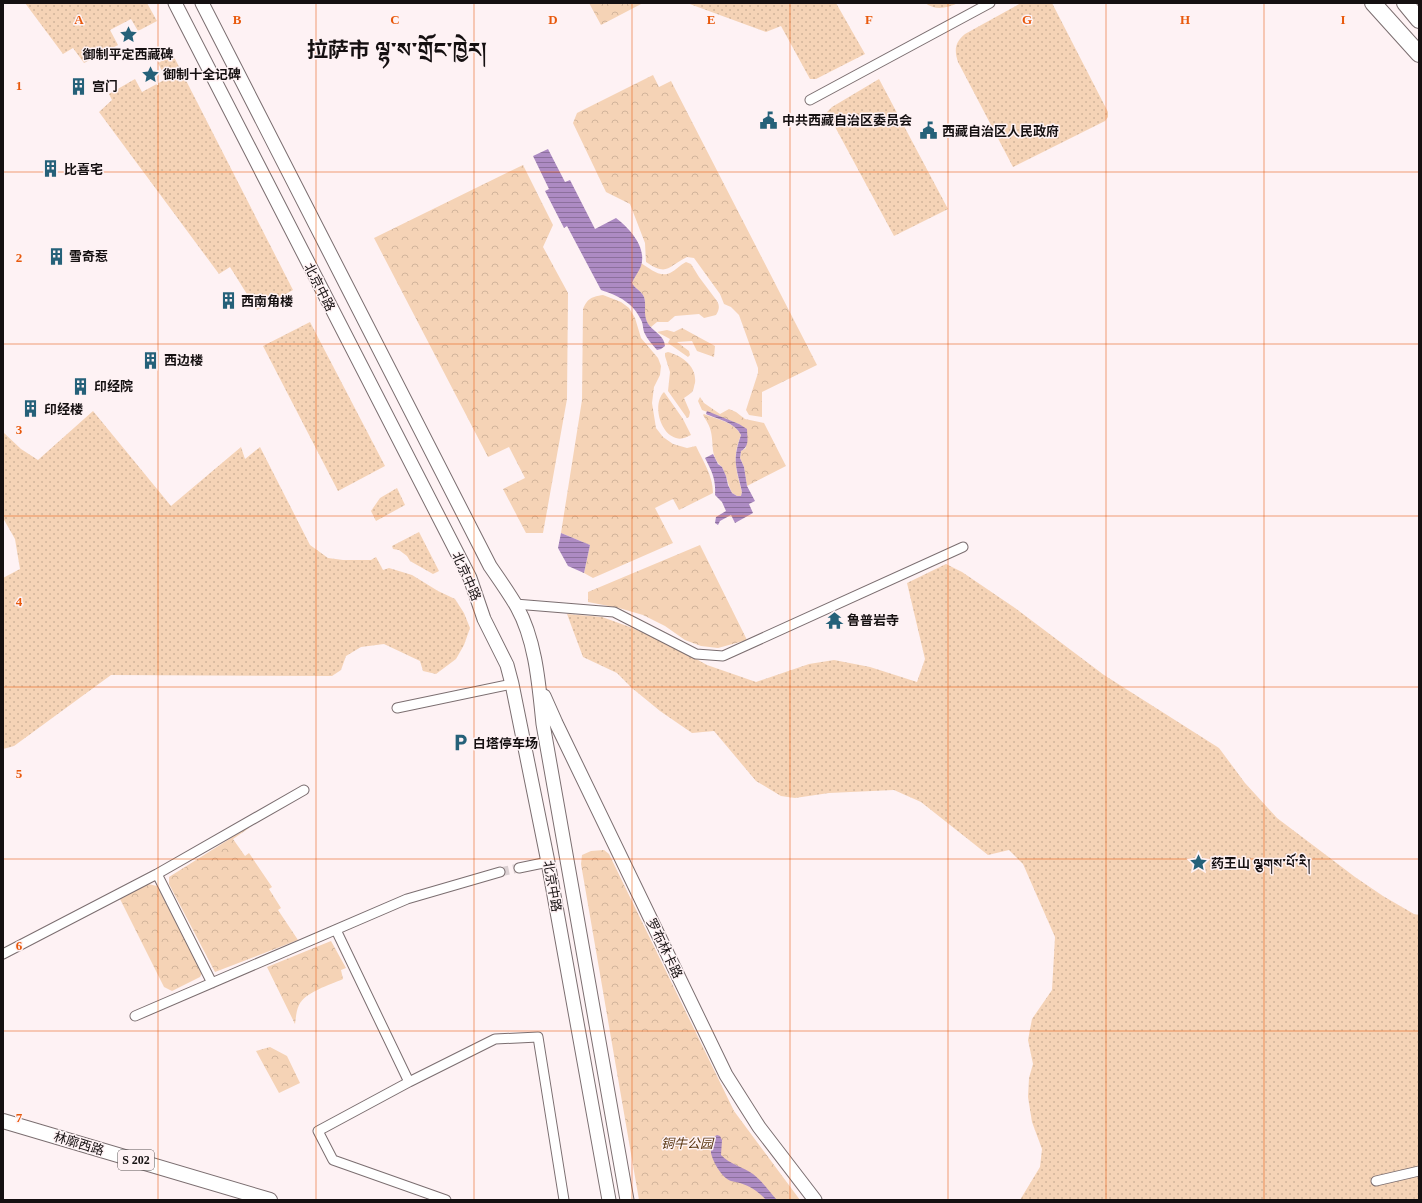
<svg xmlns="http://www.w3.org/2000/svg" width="1422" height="1203" viewBox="0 0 1422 1203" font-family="'Times New Roman','Noto Sans SC','Noto Serif Tibetan',serif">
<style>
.grass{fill:url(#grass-dots)}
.park{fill:url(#park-crowns)}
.water{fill:url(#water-rules)}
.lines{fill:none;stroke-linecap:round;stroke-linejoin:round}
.street-tunnel{stroke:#dbd0d2;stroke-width:9;stroke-dasharray:9 4.5;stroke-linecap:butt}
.street-casing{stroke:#7b6e70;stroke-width:11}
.secondary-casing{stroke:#7b6e70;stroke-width:15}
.primary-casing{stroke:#7b6e70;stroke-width:16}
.highway-casing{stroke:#7b6e70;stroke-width:18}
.street{stroke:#fff;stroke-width:9}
.secondary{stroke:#fff;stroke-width:13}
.primary{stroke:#fff;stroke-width:14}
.highway{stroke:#fff;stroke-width:16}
.grid{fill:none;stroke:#e8590c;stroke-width:1;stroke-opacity:0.55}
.labels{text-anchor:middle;stroke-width:3;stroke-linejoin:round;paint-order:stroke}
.shield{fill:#fef2f4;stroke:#5b5455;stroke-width:1}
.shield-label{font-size:12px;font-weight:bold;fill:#151011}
.poi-label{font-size:13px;font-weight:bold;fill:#151011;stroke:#fef2f4;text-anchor:start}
.street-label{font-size:13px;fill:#151011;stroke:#fef2f4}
.park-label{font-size:13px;font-style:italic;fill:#593611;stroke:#fef2f4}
.town-label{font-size:21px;font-weight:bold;fill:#151011;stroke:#fef2f4}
.grid-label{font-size:13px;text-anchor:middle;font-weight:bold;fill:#e8590c;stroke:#fef2f4;stroke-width:3;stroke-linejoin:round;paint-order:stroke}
</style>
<defs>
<pattern id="grass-dots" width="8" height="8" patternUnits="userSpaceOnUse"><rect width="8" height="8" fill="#f5d3b6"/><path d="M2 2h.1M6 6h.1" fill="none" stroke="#d1b49b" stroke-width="1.8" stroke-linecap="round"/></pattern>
<pattern id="park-crowns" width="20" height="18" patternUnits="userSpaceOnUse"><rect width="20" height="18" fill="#f5d3b6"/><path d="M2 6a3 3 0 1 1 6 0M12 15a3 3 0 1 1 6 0" fill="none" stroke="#d1b49b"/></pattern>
<pattern id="water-rules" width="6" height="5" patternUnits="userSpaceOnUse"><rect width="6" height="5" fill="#ad8bc3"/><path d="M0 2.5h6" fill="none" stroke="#8c709d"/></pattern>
</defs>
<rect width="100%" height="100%" fill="#fef2f4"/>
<path class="grass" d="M 25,3 L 147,3 L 157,21 L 138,31 L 131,19 L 110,30 L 118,45 L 84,63 L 73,48 L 63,54 Z
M 687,3 L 836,3 L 865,54 L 816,79 L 810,79 L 781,26 L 766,32 Z
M 925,3 L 958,3 C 947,8 936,11 925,3 Z
M 1021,3 L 1052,3 L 1108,112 L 1108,117 L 1105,121 L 1013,167 L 958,62 C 954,50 955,42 965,34 Z
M 173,55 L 293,290 L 257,310 L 230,267 L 219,274 L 99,112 L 112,100 L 109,94 L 135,79 L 142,92 L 166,79 L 158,63 Z
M 879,79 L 948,209 L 894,236 L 827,112 L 832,107 Z
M 310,322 L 385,466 L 338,491 L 263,346 Z
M 93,411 L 171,506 L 241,447 L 245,459 L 260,447 L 310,545 L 328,558 L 343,560 L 371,560 L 376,557 L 383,570 L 389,568 L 412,575 L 438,591 L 455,599 L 464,613 L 470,628 L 464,645 L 456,659 L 436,674 L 423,671 L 420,661 L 384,644 L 361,647 L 346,656 L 341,670 L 332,676 L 111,675 L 14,746 L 3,749 L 3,578 L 20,569 L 15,539 L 3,518 L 3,432 L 21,449 L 38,460 Z
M 397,488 L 405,505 L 376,521 L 371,511 L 380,498 Z
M 419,532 L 439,571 L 433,574 L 410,561 L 407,556 L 399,550 L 393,549 L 392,546 Z
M 946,564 L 962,572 L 1015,608 L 1104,675 L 1219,748 L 1245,783 L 1277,818 L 1355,877 L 1383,896 L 1414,914 L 1419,915 L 1419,1200 L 1020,1200 L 1040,1167 L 1042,1149 L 1032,1122 L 1028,1097 L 1029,1078 L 1033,1064 L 1028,1040 L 1032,1019 L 1052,990 L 1055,937 L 1023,864 L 1009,850 L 988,855 L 921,802 L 894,790 L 829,793 L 795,798 L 781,796 L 756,781 L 714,731 L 692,733 L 660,711 L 632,688 L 617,673 L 583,657 L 567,614 L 602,617 L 630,627 L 673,646 L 707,665 L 756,682 L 809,664 L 834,660 L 870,667 L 917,682 L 925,659 L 907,583 Z"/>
<path class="park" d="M 589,3 L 643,3 L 601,25 Z
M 653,75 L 659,87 L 671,81 L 817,365 L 762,392 L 762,417 L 749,415 L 746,410 L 758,373 L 758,368 L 739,315 L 731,307 L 724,304 L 720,294 L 694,258 L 687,257 C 668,266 668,277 646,262 L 645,243 L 630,204 L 606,192 L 573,123 L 577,113 Z
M 523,165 L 553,225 L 543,247 L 568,293 L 567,399 L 543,533 L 526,533 L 503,489 L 525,478 L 509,447 L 488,457 L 374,238 Z
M 686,262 L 691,264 L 699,277 L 717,301 C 720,306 719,310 716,315 L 704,318 L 699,314 L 675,316 L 668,322 L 657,322 L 651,327 C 641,318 647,308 644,297 C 642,291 635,289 632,283 L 641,263 C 649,268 660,278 670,273 C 676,270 680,265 686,262 Z
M 603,295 L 621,302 L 629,308 L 635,318 L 641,338 L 658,358 L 661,366 L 660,375 L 654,387 L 652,403 L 656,428 L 663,437 L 673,444 L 687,448 L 696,446 C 703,461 713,476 713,493 L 679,510 L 673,499 L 655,508 L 673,543 L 593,578 L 584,573 L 590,545 L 561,533 L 582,400 L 583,309 C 588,298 591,297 603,295 Z
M 682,328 L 715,346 L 714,357 L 697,351 L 692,341 L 677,342 L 689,351 L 690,355 L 688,357 L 668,343 L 670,339 L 657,332 L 667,330 L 674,332 Z
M 668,352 C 682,356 697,366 695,383 C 694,385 694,390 692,392 C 690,394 687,396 684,398 L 690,412 L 689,417 L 687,418 L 668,391 L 670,372 L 665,356 L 665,353 Z
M 664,392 L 683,419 L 691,435 C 686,437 682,440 676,438 C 660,434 652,404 664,392 Z
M 700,397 L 704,403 L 720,414 L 729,409 L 736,412 L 745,419 L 764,423 L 786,466 L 747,486 L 744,467 L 740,458 L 741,451 L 746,448 L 739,424 L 702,410 L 698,401 Z
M 704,414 C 716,419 735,422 741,435 C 732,457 736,470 742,492 L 741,496 L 737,496 L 732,493 L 729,486 L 726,476 L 722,467 C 710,456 714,446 711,432 C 710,426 706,420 703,415 Z
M 700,545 L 747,640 L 718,648 L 701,646 L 685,640 L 665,626 L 643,615 L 619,608 L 588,602 L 588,592 Z
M 247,828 L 249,828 L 233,839 L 245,856 L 249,853 L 272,887 L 269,889 L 281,908 L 278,910 L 298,940 L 215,972 L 169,884 L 169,877 Z
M 604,850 L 609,854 L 734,1111 L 800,1200 L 639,1200 L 581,864 L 582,855 L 591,851 Z
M 148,884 L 157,886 L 202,973 L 200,977 L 172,991 L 164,987 L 120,899 Z
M 331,941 L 346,968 L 341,970 L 343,979 C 330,985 305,992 299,1005 C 296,1011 296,1018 295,1024 L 267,967 Z
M 270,1047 L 287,1056 L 300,1083 L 279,1093 L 256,1051 Z"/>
<path class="water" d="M 548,149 L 565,182 L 570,180 L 595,229 L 616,218 C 630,229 647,247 641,266 C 639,272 634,277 632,283 C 635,289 642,291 644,297 C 647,306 642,315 649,325 C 655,333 664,335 665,346 L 661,349 L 657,350 C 652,344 647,339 644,332 C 643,329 643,325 642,322 C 634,303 619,296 601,290 L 567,226 L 564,228 L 545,191 L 549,189 L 533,156 Z
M 707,411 L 739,424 L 747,429 C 747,438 750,446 741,451 L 740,458 L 744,467 L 747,486 L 755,501 L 749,504 L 753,513 L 735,523 L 731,515 L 720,521 L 718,525 L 715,523 L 716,517 L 726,511 L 722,502 L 715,495 C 716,479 712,472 705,458 L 713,454 L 718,464 L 722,467 L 726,476 L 728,485 L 732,493 L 737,496 L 741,496 L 742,492 C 736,466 732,461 741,435 C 735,422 717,419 706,414 Z
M 561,533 L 590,545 L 584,573 L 568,566 L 558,548 Z
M 717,1135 L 720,1136 L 722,1140 L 721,1155 C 729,1164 743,1167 753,1174 C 762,1181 769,1191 777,1200 L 766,1200 C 759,1192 750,1186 740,1183 C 737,1182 734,1182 731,1181 C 722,1178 713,1162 711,1153 C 711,1148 711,1143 712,1138 Z"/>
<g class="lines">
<path class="street-tunnel" d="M 500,872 L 519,868"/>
<defs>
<path id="street" d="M 810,100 L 990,3
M 515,604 L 614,612 L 696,654 L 723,656 L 963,547
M 397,708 L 512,684
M 519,868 L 548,862
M 157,874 L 212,983
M 336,930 L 409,1082
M 3,954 L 157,874 L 304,790
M 135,1016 L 407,899 L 500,872
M 1376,1181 L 1419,1171
M 446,1200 L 333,1160 L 318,1131 L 409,1082 L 495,1039 L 538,1037 L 564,1200"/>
<path id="secondary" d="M 175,3 L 470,578 L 484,619 L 507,665 L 512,684 L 548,862 L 609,1200
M 202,3 L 490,566 C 499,579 509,593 517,607 C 536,641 539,686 543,724 L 627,1200
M 544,696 L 556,723 L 726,1075 L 759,1127 L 815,1200"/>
<path id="primary" d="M 3,1121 L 270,1200"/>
<path id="highway" d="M 1373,3 L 1419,54
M 1405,3 L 1419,20"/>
</defs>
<use href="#street" class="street-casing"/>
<use href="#secondary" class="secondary-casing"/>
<use href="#primary" class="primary-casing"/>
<use href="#highway" class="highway-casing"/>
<use href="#street" class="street"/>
<use href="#secondary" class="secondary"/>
<use href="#primary" class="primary"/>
<use href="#highway" class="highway"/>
</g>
<path class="grid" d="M 158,3 L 158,1200M 316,3 L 316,1200M 474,3 L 474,1200M 632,3 L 632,1200M 790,3 L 790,1200M 948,3 L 948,1200M 1106,3 L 1106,1200M 1264,3 L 1264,1200M 3,172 L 1419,172M 3,344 L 1419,344M 3,516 L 1419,516M 3,687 L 1419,687M 3,859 L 1419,859M 3,1031 L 1419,1031"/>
<defs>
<symbol id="sight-bare" viewBox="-9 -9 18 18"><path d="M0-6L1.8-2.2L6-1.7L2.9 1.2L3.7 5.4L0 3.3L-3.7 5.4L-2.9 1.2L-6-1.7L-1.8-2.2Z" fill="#256179" stroke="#fef2f4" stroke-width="2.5" paint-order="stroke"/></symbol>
<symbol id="building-bare" viewBox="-9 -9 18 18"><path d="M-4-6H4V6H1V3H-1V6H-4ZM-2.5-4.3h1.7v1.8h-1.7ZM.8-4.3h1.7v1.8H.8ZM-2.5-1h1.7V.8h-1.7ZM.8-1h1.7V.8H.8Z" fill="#256179" stroke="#fef2f4" stroke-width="2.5" paint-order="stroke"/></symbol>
<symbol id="civic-bare" viewBox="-9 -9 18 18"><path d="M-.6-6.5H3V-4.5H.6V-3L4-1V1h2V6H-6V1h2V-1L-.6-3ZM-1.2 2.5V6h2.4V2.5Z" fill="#256179" stroke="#fef2f4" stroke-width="2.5" paint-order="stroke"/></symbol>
<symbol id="temple-bare" viewBox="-9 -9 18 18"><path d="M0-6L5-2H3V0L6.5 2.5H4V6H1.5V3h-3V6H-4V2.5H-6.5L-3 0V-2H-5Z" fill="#256179" stroke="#fef2f4" stroke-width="2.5" paint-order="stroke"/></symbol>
<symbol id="parking-bare" viewBox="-9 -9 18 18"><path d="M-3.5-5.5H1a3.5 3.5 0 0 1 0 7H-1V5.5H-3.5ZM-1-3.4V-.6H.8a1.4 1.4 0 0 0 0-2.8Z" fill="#256179" stroke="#fef2f4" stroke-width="2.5" paint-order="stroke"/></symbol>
</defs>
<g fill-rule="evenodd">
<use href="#sight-bare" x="116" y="22" width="25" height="25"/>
<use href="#sight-bare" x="138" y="62" width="25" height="25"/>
<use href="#building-bare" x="66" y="74" width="25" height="25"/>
<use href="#civic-bare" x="756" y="108" width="25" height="25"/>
<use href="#civic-bare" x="916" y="118" width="25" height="25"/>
<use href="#building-bare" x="38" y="156" width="25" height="25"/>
<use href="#building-bare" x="44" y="244" width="25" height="25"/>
<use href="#building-bare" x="216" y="288" width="25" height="25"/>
<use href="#building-bare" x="138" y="348" width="25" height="25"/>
<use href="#building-bare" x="68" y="374" width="25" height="25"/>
<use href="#building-bare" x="18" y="396" width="25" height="25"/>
<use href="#temple-bare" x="822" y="608" width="25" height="25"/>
<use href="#parking-bare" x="448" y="730" width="25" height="25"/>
<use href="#sight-bare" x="1186" y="850" width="25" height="25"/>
</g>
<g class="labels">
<rect class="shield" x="118" y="1150" width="36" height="20" rx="3"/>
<g class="shield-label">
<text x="136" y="1164">S 202</text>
</g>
<g class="poi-label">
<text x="128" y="59" text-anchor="middle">御制平定西藏碑</text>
<text x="163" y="79">御制十全记碑</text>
<text x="92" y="91">宫门</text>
<text x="782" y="125">中共西藏自治区委员会</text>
<text x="942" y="136">西藏自治区人民政府</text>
<text x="64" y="174">比喜宅</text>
<text x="69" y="261">雪奇惹</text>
<text x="241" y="306">西南角楼</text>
<text x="164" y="365">西边楼</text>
<text x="94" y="391">印经院</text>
<text x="44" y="414">印经楼</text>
<text x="847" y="625">鲁普岩寺</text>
<text x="473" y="748">白塔停车场</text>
<text x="1211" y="868">药王山 ལྕགས་པོ་རི།</text>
</g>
<g class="street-label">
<text transform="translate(320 287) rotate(63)" y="5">北京中路</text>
<text transform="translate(467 576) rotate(66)" y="5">北京中路</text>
<text transform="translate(553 886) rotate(80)" y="5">北京中路</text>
<text transform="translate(665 948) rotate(64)" y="5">罗布林卡路</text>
<text transform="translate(79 1143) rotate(17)" y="5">林廓西路</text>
</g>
<g class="park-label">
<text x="687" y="1148">铜牛公园</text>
</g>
<g class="town-label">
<text x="397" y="57">拉萨市 ལྷ་ས་གྲོང་ཁྱེར།</text>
</g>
</g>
<g class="grid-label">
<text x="79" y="24">A</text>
<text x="237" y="24">B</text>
<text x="395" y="24">C</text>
<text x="553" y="24">D</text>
<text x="711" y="24">E</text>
<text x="869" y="24">F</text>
<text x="1027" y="24">G</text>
<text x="1185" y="24">H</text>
<text x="1343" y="24">I</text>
<text x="19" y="90">1</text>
<text x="19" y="262">2</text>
<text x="19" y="434">3</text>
<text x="19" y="606">4</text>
<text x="19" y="778">5</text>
<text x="19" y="950">6</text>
<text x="19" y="1122">7</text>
</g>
<rect width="1422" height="1203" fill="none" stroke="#151011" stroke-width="8"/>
</svg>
